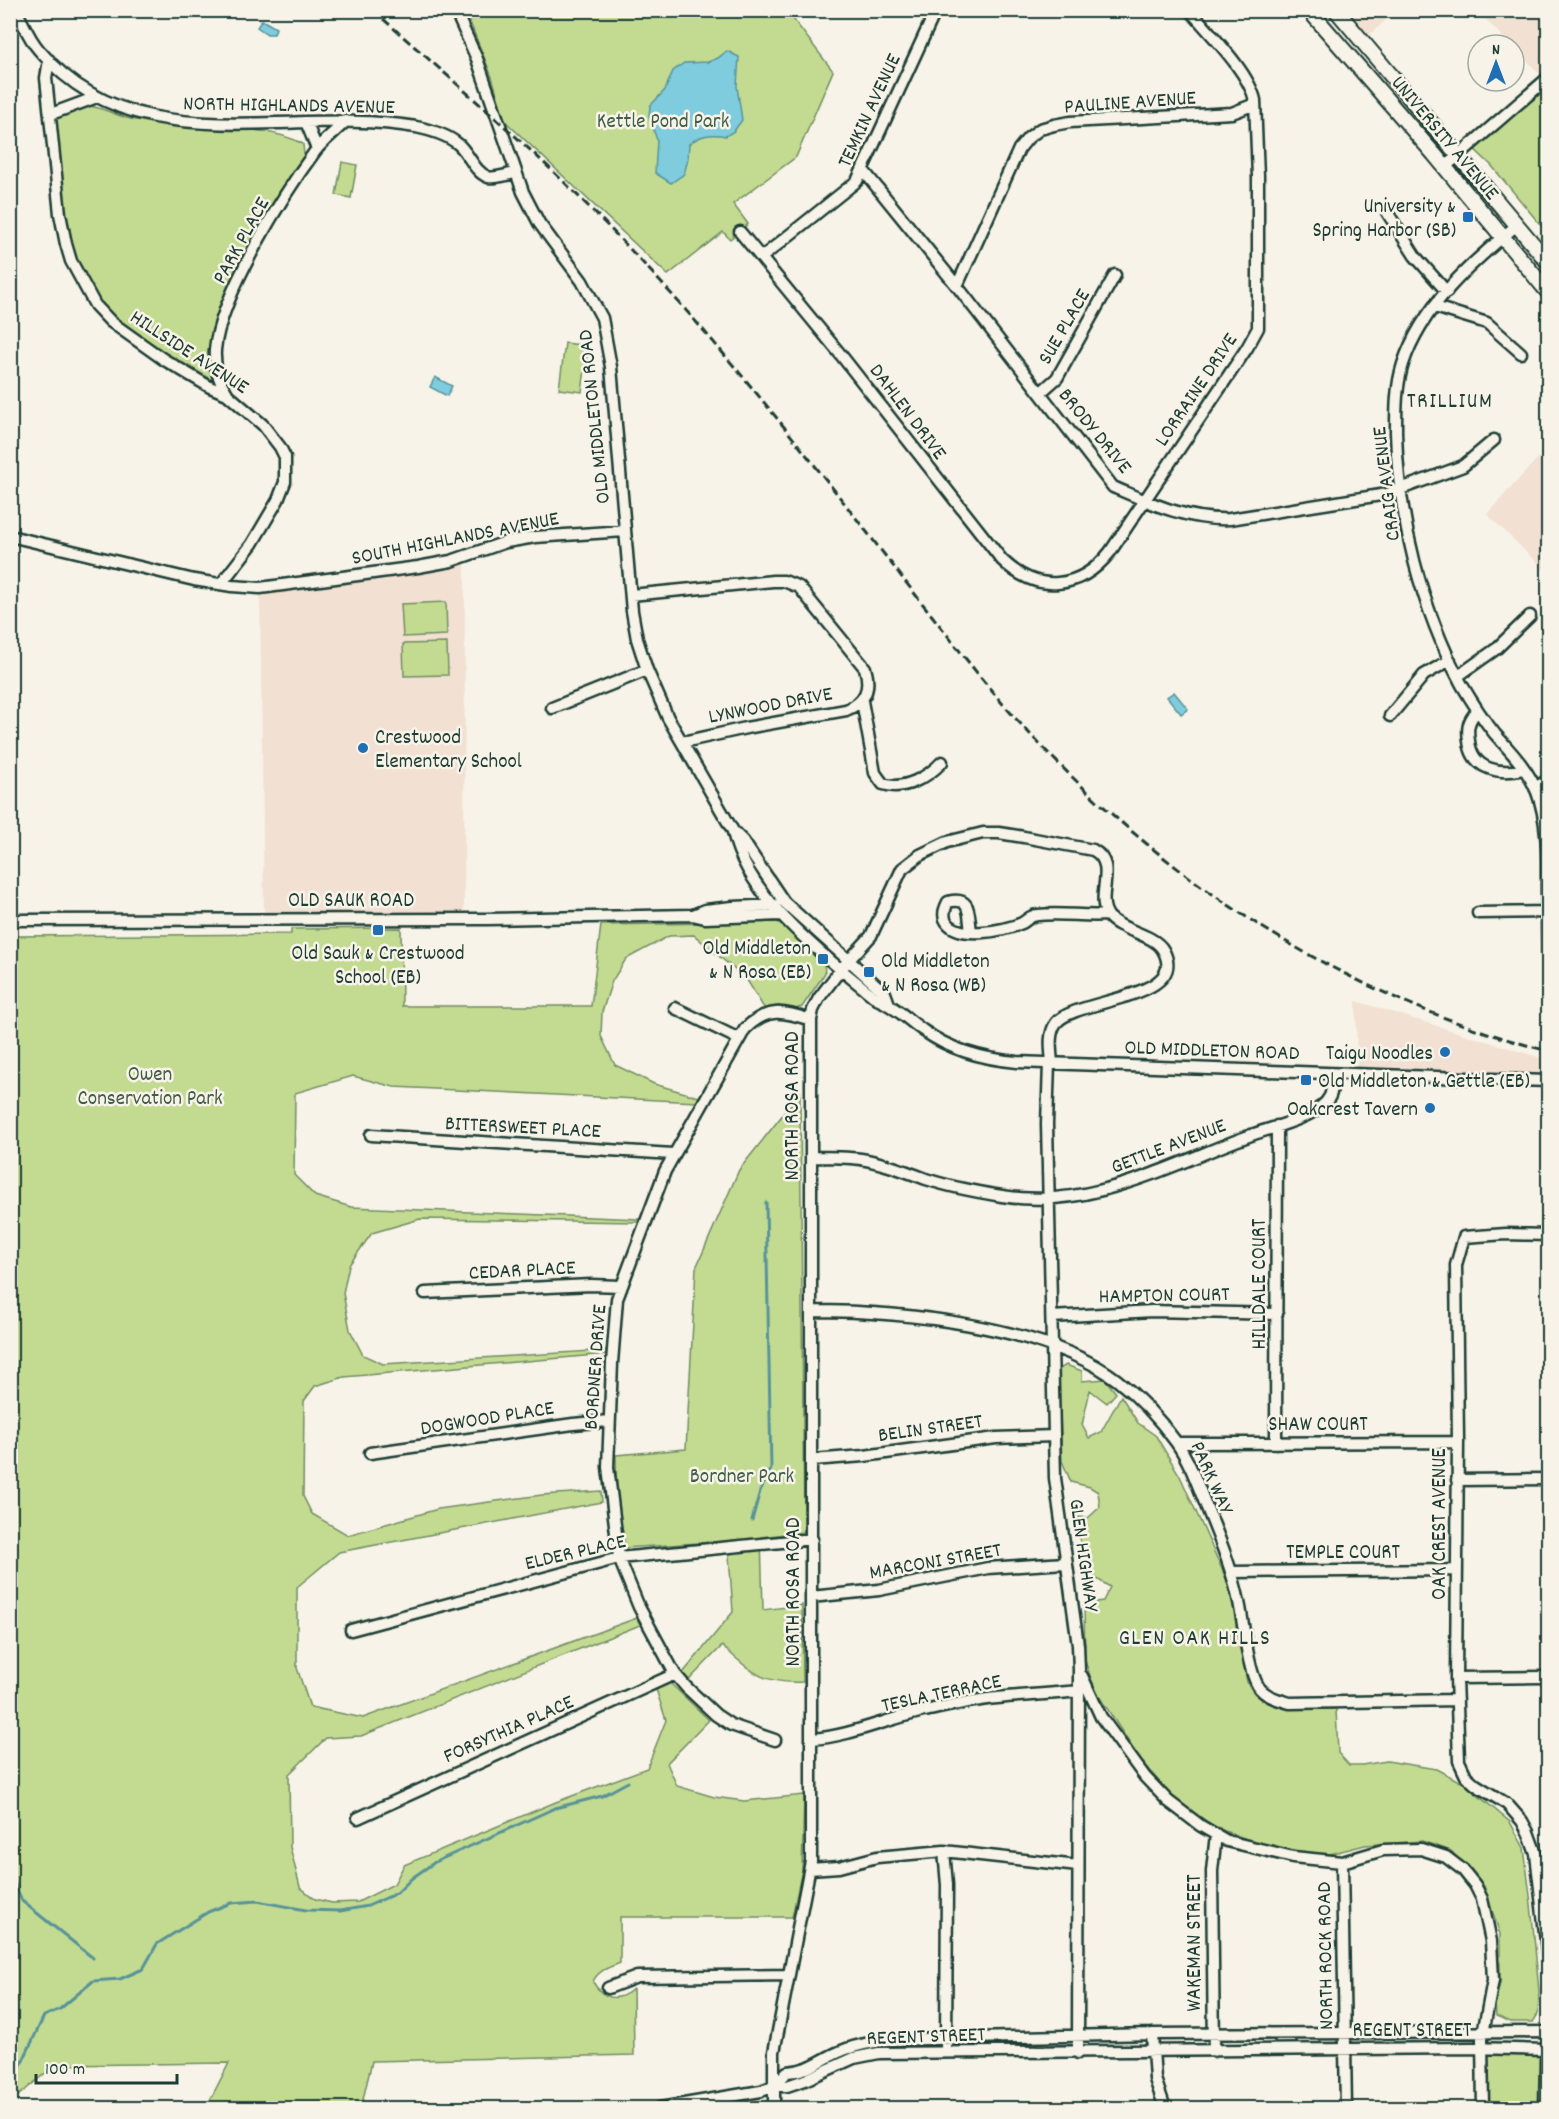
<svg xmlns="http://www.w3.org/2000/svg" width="1559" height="2119" viewBox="0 0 1559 2119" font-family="Dekko,sans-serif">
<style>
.built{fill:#f2e0d2}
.green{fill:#c3db91;stroke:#718c62;stroke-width:1.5}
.water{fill:#7eccdd;stroke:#589399;stroke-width:1.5}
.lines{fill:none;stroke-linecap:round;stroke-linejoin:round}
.stream{stroke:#589399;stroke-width:3}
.minor-casing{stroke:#1f3d34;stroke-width:15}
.major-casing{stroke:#1f3d34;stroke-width:18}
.minor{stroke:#f7f3e8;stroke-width:10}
.major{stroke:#f7f3e8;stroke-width:14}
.rail{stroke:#1f3d34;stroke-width:3;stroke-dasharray:9 4.5;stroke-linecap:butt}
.poi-dot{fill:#1f6fb2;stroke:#f7f3e8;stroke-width:2}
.labels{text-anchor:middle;stroke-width:5;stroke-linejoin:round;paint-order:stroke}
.street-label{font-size:21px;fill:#1f3d34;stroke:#f7f3e8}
.park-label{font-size:21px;fill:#405d47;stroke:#f7f3e8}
.poi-label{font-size:21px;fill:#1f3d34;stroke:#f7f3e8;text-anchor:end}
.neighbourhood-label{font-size:22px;letter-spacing:1.5px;fill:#1f3d34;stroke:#f7f3e8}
</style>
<rect width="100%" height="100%" fill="#f7f3e8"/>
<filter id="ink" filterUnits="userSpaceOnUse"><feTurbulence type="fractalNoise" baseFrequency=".0167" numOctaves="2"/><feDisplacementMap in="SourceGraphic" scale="12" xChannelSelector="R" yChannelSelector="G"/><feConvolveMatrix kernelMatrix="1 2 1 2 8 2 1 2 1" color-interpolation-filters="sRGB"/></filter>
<g filter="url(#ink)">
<path class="built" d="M 1345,11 L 1396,11 L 1367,37 Z
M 1477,11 L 1548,11 L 1548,78 L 1546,80 L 1514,48 L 1514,45 L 1511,45 Z
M 1548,447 L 1548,573 L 1487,514 Z
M 465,556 L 464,919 L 264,919 L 260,588 Z
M 1356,1001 L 1548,1060 L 1548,1081 L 1357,1075 Z"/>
<path class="green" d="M 465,10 L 787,11 L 833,71 L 796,157 L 733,204 L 748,224 L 730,239 L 723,232 L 668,275 L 505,121 L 492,77 Z
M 1548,78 L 1548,234 L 1491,165 L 1471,146 Z
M 83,105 C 102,106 117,117 136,120 C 152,122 169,126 186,127 C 225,130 267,125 303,144 L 304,155 C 278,202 202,313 211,365 C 212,372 216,380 219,387 L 155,350 L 97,302 L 81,274 L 70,244 L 63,216 L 55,121 L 57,116 Z
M 342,162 L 357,165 L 351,198 L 336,195 Z
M 565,343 L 588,346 L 582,392 L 559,389 Z
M 446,602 L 447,635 L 403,637 L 401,604 Z
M 447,643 L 448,675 L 404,676 L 403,644 Z
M 776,922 L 782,924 L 824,963 L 825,973 L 802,1007 L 796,1009 L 778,1006 L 764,1008 L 747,980 L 694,935 L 669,936 L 626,959 L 612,981 L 602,1012 L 601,1036 L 615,1065 L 654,1084 L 699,1097 L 697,1102 L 394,1087 L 353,1076 L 295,1093 L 294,1175 L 315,1196 L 351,1207 L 639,1219 L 637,1222 L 420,1219 L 372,1233 L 349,1265 L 343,1293 L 350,1330 L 363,1355 L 383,1364 L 608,1350 L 607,1354 L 344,1377 L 315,1386 L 304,1401 L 303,1496 L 312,1514 L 348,1535 L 438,1509 L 542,1495 L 601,1491 L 602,1502 L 339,1552 L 297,1587 L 297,1668 L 310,1707 L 363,1718 L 637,1618 L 640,1625 L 361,1736 L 326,1738 L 289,1774 L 290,1847 L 300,1887 L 315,1899 L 332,1903 L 358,1902 L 394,1884 L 404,1865 L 556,1802 L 647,1768 L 666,1720 L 655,1686 L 670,1683 L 709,1720 L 667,1763 L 677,1786 L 714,1797 L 744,1801 L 804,1795 L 802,1870 L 792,1917 L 620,1917 L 620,1963 C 609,1967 597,1971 593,1982 C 603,1999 617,2003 633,1989 L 634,2055 L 372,2061 L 361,2108 L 206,2108 L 229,2063 L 55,2065 L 11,2102 L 11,936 L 291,934 L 291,929 L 401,928 L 402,1006 L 591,1006 L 601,925 Z
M 800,1093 L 804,1532 L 761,1537 L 763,1610 L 802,1605 L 803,1682 C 761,1684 752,1672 722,1646 L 689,1680 L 683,1673 L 733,1612 L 728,1541 L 624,1548 L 617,1509 L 616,1455 L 686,1449 L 696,1268 L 739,1170 Z
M 1066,1365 L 1082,1371 L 1082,1381 L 1105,1379 L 1116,1393 L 1107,1403 L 1090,1390 L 1082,1425 L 1089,1438 L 1101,1432 L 1121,1396 L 1138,1423 L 1156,1436 L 1180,1476 L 1230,1587 L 1247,1682 C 1249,1685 1251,1690 1254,1693 C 1271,1711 1314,1708 1336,1709 L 1338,1753 L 1349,1765 L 1362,1765 L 1387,1761 L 1436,1769 L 1463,1783 L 1510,1822 L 1524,1848 L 1531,1904 L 1539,1991 L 1538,2014 L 1533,2022 L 1511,2022 L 1496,2016 L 1495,2003 L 1500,1983 L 1500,1934 L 1484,1886 L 1451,1851 L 1422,1841 L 1365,1845 L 1322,1856 L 1268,1847 L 1217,1828 L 1178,1803 L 1141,1761 L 1095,1690 L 1085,1661 L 1084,1604 L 1103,1601 L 1110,1587 L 1089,1574 L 1080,1551 L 1079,1517 L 1088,1518 L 1100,1507 L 1098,1492 L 1090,1487 L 1071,1482 L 1062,1461 L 1058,1370 Z
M 1482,2048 L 1547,2050 L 1545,2108 L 1483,2108 Z"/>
<path class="water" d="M 262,20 L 276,28 L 274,34 L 267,34 L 257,27 Z
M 727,51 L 739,57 L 737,86 L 742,120 L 734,131 L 726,136 C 711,133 700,135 689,144 L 688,159 L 684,174 L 671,183 L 655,173 L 657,140 L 649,117 L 650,106 L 665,90 L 673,71 L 684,63 L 708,62 L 718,58 Z
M 435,377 L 452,386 L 447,396 L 430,387 Z
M 1174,692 L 1188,709 L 1181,714 L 1167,697 Z"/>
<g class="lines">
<path class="stream" d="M 752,1520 L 760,1491 L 771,1469 L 766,1202
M 10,1872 L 22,1901 L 93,1958
M 10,2077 L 21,2065 L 44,2016 L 60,2009 L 93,1981 L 120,1979 L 143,1969 L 157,1944 L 208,1912 L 231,1903 L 257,1901 L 306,1910 L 340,1911 L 368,1906 L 397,1893 L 412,1878 L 435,1862 L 555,1808 L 602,1796 L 628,1782"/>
<defs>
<path id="minor" d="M 16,10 C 23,23 29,39 39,50 C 136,165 288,105 416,127 C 431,130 446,134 458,144 C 469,153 474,172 488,177 C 496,179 508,174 515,173
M 455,10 L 477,59 L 523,192 L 539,223 L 582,281 L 602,318 L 611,367 L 632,611 L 637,639 L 647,670 L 668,718 L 733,831 L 743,841 L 784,902 L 885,993 L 889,1004
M 49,60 L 46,78 L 60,214 L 66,244 L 71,261 L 95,305 L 111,322 L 163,359 L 210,387 L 227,394 L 263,425 L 280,447 L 285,457 L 285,482 L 278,500 L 252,544 L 221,584
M 51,114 L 97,97
M 306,122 L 317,149
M 1445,167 L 1548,78
M 863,170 L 957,286 L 1113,487 C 1150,503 1189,521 1230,519 L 1387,494 L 1463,466 L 1494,440
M 1387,212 L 1415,256 L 1447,292
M 1517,225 C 1471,263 1422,306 1403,364 C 1396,386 1396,409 1396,432 C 1398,518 1421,608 1462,685 C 1472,702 1482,718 1495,734 C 1511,752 1528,769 1537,792 C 1549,824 1547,858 1547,891 C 1547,926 1548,961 1548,996
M 740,232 L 841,355 L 1002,560 C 1037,594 1080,590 1110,552 L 1247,348 L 1258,328 L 1258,177 L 1255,100 C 1248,71 1210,34 1190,10
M 762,257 L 857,181 L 936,10
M 957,286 L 1019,149 L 1028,138 L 1040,129 L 1054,125 L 1070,122 L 1232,113 L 1255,104
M 1435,307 L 1487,323 L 1521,353
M 227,393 C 218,380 214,367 215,350 C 219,298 284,193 316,150 C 324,140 336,131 346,121
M 1040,393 L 1057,378 L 1115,275
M 10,536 L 194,580 L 232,586 L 260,588 L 418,567 L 451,561 L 506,542 L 535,537 L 625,531
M 631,595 L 773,581 L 784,581 L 799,587 L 865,668 C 871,688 866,702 846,710 L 746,728 L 683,742
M 1458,676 L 1496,649 L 1530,616
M 862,701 L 875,773 L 883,784 C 904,791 928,777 942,762
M 552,708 L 647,670
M 1477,711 C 1468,721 1467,728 1469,741 C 1472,770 1500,775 1524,769
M 1390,716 L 1424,675 L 1450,660
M 1535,788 L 1548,780
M 733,832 C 748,900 825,956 877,999 C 895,1006 908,1020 924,1031 C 952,1051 984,1059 1017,1062 L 1548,1081
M 1478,913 L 1547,912
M 693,915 L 705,910 L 733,907 L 775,905
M 10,920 L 487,919 L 692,915 L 705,918 L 781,915
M 971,931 C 968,914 972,896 948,902 C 945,908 943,913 945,919 C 955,941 1004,931 1022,923 C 1028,920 1030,915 1038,915 C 1061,912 1084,917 1107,915
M 675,1008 L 739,1039
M 1049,1063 L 1047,1124 L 1055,1478 L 1078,1645 L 1079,1670 L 1078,2053
M 371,1135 L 673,1154
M 811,1157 C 828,1157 845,1157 861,1159 C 884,1163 905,1171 926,1179 C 950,1187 977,1192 1002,1196 C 1091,1211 1173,1163 1254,1134 C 1274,1127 1321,1116 1330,1096 C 1333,1089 1332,1081 1332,1074
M 1548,1235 L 1506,1234 L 1464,1237 L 1456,1265 L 1458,1442 L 1456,1678 L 1459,1761 L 1466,1776 L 1476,1785 L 1507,1804 L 1522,1821 L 1528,1832 L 1536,1854 L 1548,1959
M 425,1293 L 591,1285 L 621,1286
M 811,1311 C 899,1311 1045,1325 1117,1380 C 1139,1397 1160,1420 1176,1442 C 1189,1460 1197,1483 1205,1503 C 1218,1535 1232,1568 1239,1602 C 1244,1624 1247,1667 1258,1686 C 1264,1696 1279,1700 1290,1703 L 1457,1700
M 1052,1317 L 1152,1311 L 1277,1314
M 1177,1443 L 1458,1442
M 1276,1443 L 1277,1126
M 370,1453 L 573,1424 L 609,1421
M 812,1460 L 864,1456 L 996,1438 L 1054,1436
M 1457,1480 L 1548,1479
M 1231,1572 L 1456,1570
M 811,1597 L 879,1590 L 988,1568 L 1065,1563
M 351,1630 L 619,1558 L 812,1539
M 1082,1676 L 1101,1717 L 1145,1777 L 1168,1801 L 1201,1826 L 1227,1841 L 1293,1857 L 1342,1862 L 1383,1850 L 1421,1849 L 1446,1857 L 1463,1870 L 1475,1885 L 1482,1899 L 1491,1941 L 1493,1980 L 1482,2039 L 1483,2108
M 1456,1678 L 1548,1677
M 812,1739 C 851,1736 886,1719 924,1711 C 948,1706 972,1700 997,1698 C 1024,1695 1052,1694 1079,1691
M 775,1740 L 731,1725 L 716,1715 L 686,1687 L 675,1674 L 639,1607 L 619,1558 L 608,1467 L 612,1363 L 617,1299 L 665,1171 L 745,1029 C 767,1007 783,1011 811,1020
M 358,1818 L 675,1674
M 944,1851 L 947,1885 L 946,2046
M 1342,1862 L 1346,2108
M 810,1869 L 839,1867 L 877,1857 L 944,1851 L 1078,1866
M 608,1988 L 637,1977 L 789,1975
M 1152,2034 L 1155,2079 L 1165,2108
M 1214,2051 L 1212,1871 L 1216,1834
M 774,2086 L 787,2072 C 809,2071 820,2060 839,2052 C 854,2045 870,2043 886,2040 L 1152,2034 L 1548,2032
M 660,2108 L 761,2091 L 774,2086 L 787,2086 L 805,2080 L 854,2058 L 879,2053 L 1473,2048 L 1548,2050
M 774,2108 L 774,2052 L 811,1861 L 811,1020 L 813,1010 L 819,998 L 841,969 L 871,936 L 902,869 L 920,855 L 947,842 L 983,833 L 999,833 L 1024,837 L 1093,850 C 1120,865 1093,897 1109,917 C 1121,931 1154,934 1163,950 C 1191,1000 1075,998 1056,1023 C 1048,1034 1051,1050 1052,1063
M 1545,2108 L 1546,2060 L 1548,2043"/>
<path id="major" d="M 1309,10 L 1434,154 L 1548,292
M 1336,10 L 1548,262"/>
</defs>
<use href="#minor" class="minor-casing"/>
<use href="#major" class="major-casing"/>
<use href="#minor" class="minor"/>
<use href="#major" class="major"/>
<path class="rail" d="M 373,10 C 437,67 502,122 564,182 C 621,238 676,297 727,358 C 795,438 858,521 922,603 C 954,643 984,684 1018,721 C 1165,882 1338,995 1548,1051"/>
</g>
</g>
<g class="poi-dot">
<rect x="1462" y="211" width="12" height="12" rx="3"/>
<circle cx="363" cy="748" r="6"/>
<rect x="372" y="924" width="12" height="12" rx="3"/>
<rect x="817" y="953" width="12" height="12" rx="3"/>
<rect x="863" y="966" width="12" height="12" rx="3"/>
<circle cx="1445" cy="1052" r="6"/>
<rect x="1300" y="1074" width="12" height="12" rx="3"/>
<circle cx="1430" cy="1108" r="6"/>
</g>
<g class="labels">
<g class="street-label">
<text transform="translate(1130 101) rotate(-4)" y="7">PAULINE AVENUE</text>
<text transform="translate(289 104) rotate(1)" y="7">NORTH HIGHLANDS AVENUE</text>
<text transform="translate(868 110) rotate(-65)" y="7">TEMKIN AVENUE</text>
<text transform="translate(1446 137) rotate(50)" y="7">UNIVERSITY AVENUE</text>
<text transform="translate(240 240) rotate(-61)" y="7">PARK PLACE</text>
<text transform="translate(1063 326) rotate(-60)" y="7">SUE PLACE</text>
<text transform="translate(190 351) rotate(33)" y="7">HILLSIDE AVENUE</text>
<text transform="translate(1195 389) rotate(-56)" y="7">LORRAINE DRIVE</text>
<text transform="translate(909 411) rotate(53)" y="7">DAHLEN DRIVE</text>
<text transform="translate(593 417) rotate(-96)" y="7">OLD MIDDLETON ROAD</text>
<text transform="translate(1096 430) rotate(51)" y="7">BRODY DRIVE</text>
<text transform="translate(1385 484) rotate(-97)" y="7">CRAIG AVENUE</text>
<text transform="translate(455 537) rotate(-11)" y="7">SOUTH HIGHLANDS AVENUE</text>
<text transform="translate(770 704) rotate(-11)" y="7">LYNWOOD DRIVE</text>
<text x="351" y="906">OLD SAUK ROAD</text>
<text transform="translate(1212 1049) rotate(2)" y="7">OLD MIDDLETON ROAD</text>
<text transform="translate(791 1106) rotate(-90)" y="7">NORTH ROSA ROAD</text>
<text transform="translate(523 1126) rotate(3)" y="7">BITTERSWEET PLACE</text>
<text transform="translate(1168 1145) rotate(-21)" y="7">GETTLE AVENUE</text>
<text transform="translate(522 1269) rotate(-3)" y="7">CEDAR PLACE</text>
<text transform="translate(1258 1284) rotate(-90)" y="7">HILLDALE COURT</text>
<text transform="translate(1164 1294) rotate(-1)" y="7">HAMPTON COURT</text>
<text transform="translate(594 1367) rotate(-86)" y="7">BORDNER DRIVE</text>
<text transform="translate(487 1417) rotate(-9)" y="7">DOGWOOD PLACE</text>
<text x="1318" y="1430">SHAW COURT</text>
<text transform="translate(930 1427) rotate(-8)" y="7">BELIN STREET</text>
<text transform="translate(1213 1477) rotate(66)" y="7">PARK WAY</text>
<text transform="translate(1438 1524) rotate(-90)" y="7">OAK CREST AVENUE</text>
<text transform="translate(575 1551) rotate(-13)" y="7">ELDER PLACE</text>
<text x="1343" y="1558">TEMPLE COURT</text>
<text transform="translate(1085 1555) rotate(82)" y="7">GLEN HIGHWAY</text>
<text transform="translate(935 1560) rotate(-10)" y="7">MARCONI STREET</text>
<text transform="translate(792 1592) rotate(-90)" y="7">NORTH ROSA ROAD</text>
<text transform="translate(941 1692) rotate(-12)" y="7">TESLA TERRACE</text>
<text transform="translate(508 1728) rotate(-24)" y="7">FORSYTHIA PLACE</text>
<text transform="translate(1193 1943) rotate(-90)" y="7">WAKEMAN STREET</text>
<text transform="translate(1324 1956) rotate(-91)" y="7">NORTH ROCK ROAD</text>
<text x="1412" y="2036">REGENT STREET</text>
<text transform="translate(926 2035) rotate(-2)" y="7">REGENT STREET</text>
</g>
<g class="park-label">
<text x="663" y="127">Kettle Pond Park</text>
<text x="150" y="1080">Owen<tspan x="150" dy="24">Conservation Park</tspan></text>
<text x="742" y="1482">Bordner Park</text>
</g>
<g class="poi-label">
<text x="1456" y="212">University &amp;<tspan x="1456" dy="24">Spring Harbor (SB)</tspan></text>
<text x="375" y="743" text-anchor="start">Crestwood<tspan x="375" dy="24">Elementary School</tspan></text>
<text x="811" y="954">Old Middleton<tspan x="811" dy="24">&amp; N Rosa (EB)</tspan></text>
<text x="378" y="959" text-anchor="middle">Old Sauk &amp; Crestwood<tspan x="378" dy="24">School (EB)</tspan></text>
<text x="881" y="967" text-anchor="start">Old Middleton<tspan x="881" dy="24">&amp; N Rosa (WB)</tspan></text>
<text x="1433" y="1059">Taigu Noodles</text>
<text x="1318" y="1087" text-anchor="start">Old Middleton &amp; Gettle (EB)</text>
<text x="1418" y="1115">Oakcrest Tavern</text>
</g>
<g class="neighbourhood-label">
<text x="1450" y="407">TRILLIUM</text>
<text x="1195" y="1644">GLEN OAK HILLS</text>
</g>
</g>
<rect width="1559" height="2119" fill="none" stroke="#f7f3e8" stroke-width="36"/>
<rect x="18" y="18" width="1523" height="2083" fill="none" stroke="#1f3d34" stroke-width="2" filter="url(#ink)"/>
<g transform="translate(1496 63)"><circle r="28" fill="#f7f3e8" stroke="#a1aaa0" stroke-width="1.5"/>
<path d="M0-4.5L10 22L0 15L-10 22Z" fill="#1f6fb2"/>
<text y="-9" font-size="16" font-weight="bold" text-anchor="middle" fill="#1f3d34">N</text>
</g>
<path d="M36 2074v9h141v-9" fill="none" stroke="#1f3d34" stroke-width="3"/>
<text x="45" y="2074" font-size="18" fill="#1f3d34" stroke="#f7f3e8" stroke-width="4.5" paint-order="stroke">100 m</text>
</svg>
